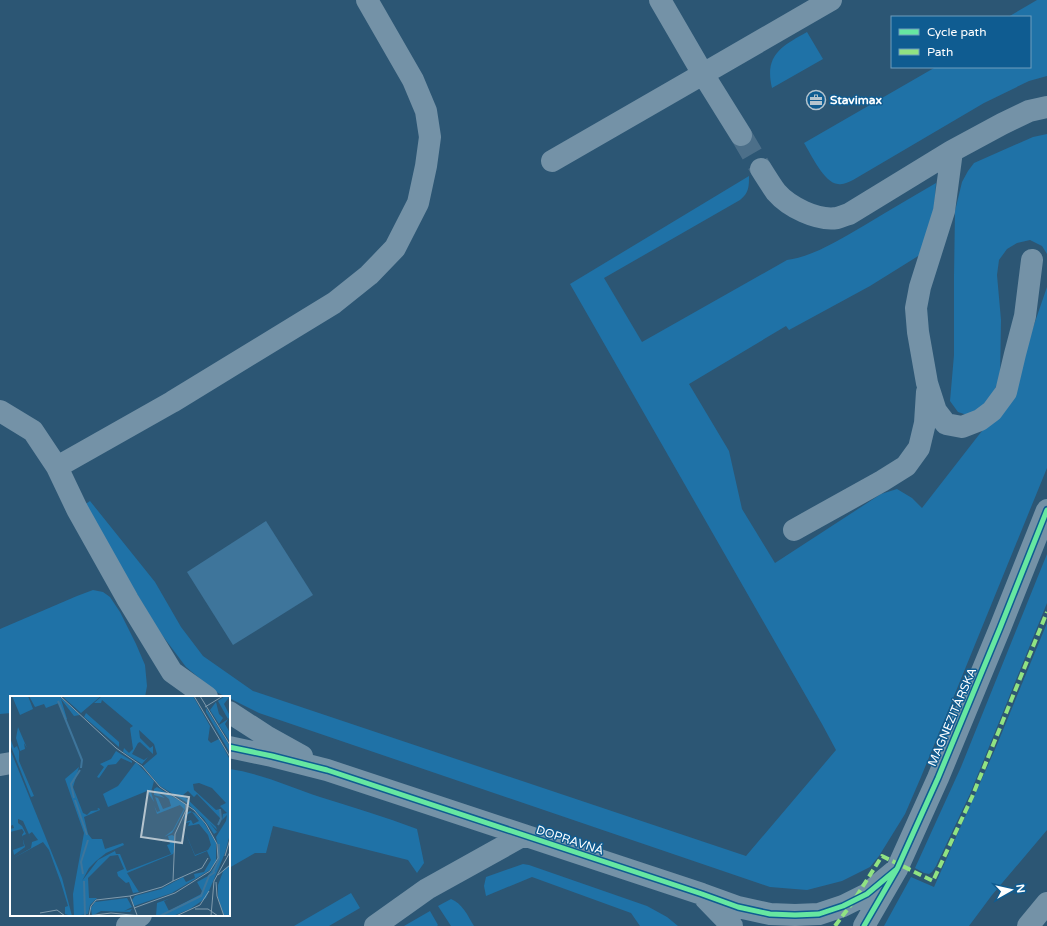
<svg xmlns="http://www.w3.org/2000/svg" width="1047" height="926" viewBox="0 0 1047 926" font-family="'Varela Round',sans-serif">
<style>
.green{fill:#1f72a7}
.water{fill:#3e759b}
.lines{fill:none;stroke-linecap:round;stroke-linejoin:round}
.minor-tunnel{stroke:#4c6f89;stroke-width:22;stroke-dasharray:22 11;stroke-linecap:butt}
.minor{stroke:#7492a7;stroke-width:22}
.quiet{stroke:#91e382;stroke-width:4;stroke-dasharray:8 4;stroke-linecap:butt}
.cycleway-casing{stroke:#0f5c91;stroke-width:8}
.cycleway{stroke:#66e7a1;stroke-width:5}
.labels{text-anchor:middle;stroke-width:3;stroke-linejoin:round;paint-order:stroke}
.poi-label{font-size:12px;font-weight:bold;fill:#fff;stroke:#0f5c91;text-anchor:start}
.street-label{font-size:12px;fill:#fff;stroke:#0f5c91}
.inset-river{fill:none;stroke:#3e759b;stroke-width:2}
.inset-road{fill:none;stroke:#809aac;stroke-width:1}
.view{fill:#b5c4ce;fill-opacity:0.15;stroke:#b5c4ce;stroke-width:2}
.inset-edge{fill:none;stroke:#fff;stroke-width:2}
</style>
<rect width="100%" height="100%" fill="#2c5674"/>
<path class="green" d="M 1037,0 L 1047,0 L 1047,76 L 1029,81 L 984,103 L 853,180 C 848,182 844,185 838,184 C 824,183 811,154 804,143 L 934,68 L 933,67 L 1030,67 L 1030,17 L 1008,17 Z
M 807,32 L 823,59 L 772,88 C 764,55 782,46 807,32 Z
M 1047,134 L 1047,254 L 1042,246 L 1030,240 L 1017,243 L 1007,249 L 999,260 L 997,275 L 1001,320 L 1000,378 L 990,400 L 981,410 L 967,415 L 958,412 L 950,401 L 954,355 L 954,277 L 955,211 L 962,182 L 968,171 L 974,163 L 1033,137 Z
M 749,176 C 749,186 749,193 740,200 L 604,278 L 642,342 L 787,260 C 813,257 842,238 865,225 C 888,211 912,197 936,183 L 934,210 L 923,253 L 870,286 L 789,330 L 786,326 L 689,384 L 729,451 L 742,509 L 775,563 L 881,494 L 897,489 L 912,498 L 922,508 L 978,436 L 999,410 L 1015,380 L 1047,287 L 1047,468 L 921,777 L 905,814 L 879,856 L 870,867 L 842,881 L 807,890 L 770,887 L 259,713 L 229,698 L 229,697 L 227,697 L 216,692 L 186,667 L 159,631 L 84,505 L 90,501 L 155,582 L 181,627 L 203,656 L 253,691 L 746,856 L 836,750 L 822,724 L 570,284 Z
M 1047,554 L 1047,603 L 970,794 L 936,866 L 932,872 L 929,874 L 924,873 L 915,868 L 961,767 Z
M 93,590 L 103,592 L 110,597 L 120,612 L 136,644 L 145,665 L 147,686 L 145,697 L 11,697 L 11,713 L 0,714 L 0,629 L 77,596 Z
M 1047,623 L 1047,830 L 992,895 L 969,926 L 884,926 L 911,877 L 934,887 L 996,747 Z
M 229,769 C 260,773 290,787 320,797 C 352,807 385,817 417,829 L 424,863 L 417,873 L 408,860 L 273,826 L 266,853 L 255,853 L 229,868 Z
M 523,864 L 529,865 L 647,906 L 667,917 L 678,926 L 640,926 L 631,913 L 532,877 L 486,896 L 484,886 L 486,877 Z
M 351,893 L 360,908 L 329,926 L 294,926 Z
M 451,899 C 462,903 468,916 474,926 L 451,926 L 438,906 Z
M 430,911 L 438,925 L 437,926 L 404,926 Z"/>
<path class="water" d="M 266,521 L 313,595 L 233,645 L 187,572 Z"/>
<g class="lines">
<path class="minor-tunnel" d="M 741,135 L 761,169"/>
<path class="minor" d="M 741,135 L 703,74 L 831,0
M 952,151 L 944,211 L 920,287 L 916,308 L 918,332 L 927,383 L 936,411 L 946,424 L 962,427 L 980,420 L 992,411 L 1006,392 L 1015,354 L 1025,316 L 1032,260
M 552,161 L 703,74 L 660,0
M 761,169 C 766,177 771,185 776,192 C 789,207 817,221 837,218 C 841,217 845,215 849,214 L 952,151 L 1002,124 L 1029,111 L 1047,107
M 0,411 L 33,431 L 57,467
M 794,530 L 882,481 L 906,466 L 919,448 L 925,423 L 927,392
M 207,697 L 172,672 L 128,600 L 77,509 L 57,467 L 172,402 L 334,303 L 369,275 L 395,248 L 418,203 L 426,166 L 430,137 L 426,111 L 413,80 L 367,0
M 229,712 L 266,736 L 302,756
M 229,747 L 272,756 L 327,770 L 702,894 L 738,907 L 770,914 L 795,915 L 819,914 L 843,906 L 867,894 L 897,869
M 0,765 L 11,763
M 705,898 L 732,926
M 127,926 L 141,915
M 375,926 L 427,889 L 524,835
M 864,926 L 897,869 L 938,778 L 1000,628 L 1047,510
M 1028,926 L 1047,903"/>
<path class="quiet" d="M 835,926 L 853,902 L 882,856 L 933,881 L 972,797 L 1047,612"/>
<defs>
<path id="cycleway" d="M 229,747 L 272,756 L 327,770 L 702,894 L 738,907 L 770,914 L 795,915 L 819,914 L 843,906 L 867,894 L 897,869
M 864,926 L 897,869 L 938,778 L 1000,628 L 1047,510"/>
</defs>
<use href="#cycleway" class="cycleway-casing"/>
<use href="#cycleway" class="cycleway"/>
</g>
<defs>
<symbol id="office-ring" viewBox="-11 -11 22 22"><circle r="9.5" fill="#0f5c91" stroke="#b5c4ce" stroke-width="1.5"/><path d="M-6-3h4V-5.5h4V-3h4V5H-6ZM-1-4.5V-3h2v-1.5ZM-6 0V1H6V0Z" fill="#b5c4ce"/></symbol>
</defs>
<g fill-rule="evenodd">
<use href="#office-ring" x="805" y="89" width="22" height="22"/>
</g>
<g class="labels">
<g class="poi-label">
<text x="830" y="104">Stavimax</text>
</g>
<g class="street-label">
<text transform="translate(952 717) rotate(-67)" y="4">MAGNEZITÁRSKA</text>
<text transform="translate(570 840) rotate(18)" y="4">DOPRAVNÁ</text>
</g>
</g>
<g transform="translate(10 696)">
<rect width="220" height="220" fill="#2c5674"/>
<path d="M 2,0 L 18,0 L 23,13 L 10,19 ZM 19,0 L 49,0 L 70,19 L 64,20 L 51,3 L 57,23 L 55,24 L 49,7 L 36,12 L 34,8 L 25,11 ZM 52,0 L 91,0 L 71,17 ZM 92,0 L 183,0 L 200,30 L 198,44 L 201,47 L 209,43 L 220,64 L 220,138 L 215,157 L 196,202 L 180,213 L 163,220 L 146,220 L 147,207 L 161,202 L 154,205 L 159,215 L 193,197 L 187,186 L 198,180 L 207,167 L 209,154 L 206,141 L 216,125 L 217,119 L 212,124 L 213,118 L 217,117 L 210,110 L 216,107 L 202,92 L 189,87 L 183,88 L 184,94 L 206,114 L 210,113 L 211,122 L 208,129 L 210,122 L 187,98 L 184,101 L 178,95 L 173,99 L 206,131 L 207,134 L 199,126 L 207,136 L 204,138 L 194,123 L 176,106 L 150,90 L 133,70 L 147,58 L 144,48 L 129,34 L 130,42 L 140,52 L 143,50 L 143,58 L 130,46 L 128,47 L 122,58 L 134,64 L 138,61 L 132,68 L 113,56 L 114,52 L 119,57 L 123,53 L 120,32 L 123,30 L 92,4 L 91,7 L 84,7 ZM 215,0 L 220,0 L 214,8 L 220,20 L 215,28 L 220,37 L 220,46 L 209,29 L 218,23 L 208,5 ZM 206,6 L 209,18 L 213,22 L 209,28 L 200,14 ZM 196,12 L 220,50 L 220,57 L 196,16 ZM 76,17 L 109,46 L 109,51 L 74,21 ZM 8,31 L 17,52 L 14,47 L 15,53 L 10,55 L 6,42 ZM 0,42 L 4,52 L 7,50 L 9,55 L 9,65 L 24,100 L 21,101 L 0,48 ZM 0,53 L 52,182 L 62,220 L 55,218 L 55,211 L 58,210 L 51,187 L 39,154 L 33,146 L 0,164 L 21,152 L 22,146 L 28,144 L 22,136 L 19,138 L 22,145 L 13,125 L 8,123 L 8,127 L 12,130 L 16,138 L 12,140 L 15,151 L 4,159 L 3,154 L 14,150 L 12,139 L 14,136 L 12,133 L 0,136 L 0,133 L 4,132 L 3,129 L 0,130 ZM 106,55 L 122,65 L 122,67 L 111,62 L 106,68 L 98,69 L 89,82 L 87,81 L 94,71 L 90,68 L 101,63 ZM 126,66 L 144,85 L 141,96 L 144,106 L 137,95 L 98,111 L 93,98 L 108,90 ZM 69,71 L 63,91 L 73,117 L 77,119 L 81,115 L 89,114 L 87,113 L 89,112 L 90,114 L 74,121 L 78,138 L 82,143 L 92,143 L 95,153 L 113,147 L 114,149 L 96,157 L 86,165 L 79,172 L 72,185 L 88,164 L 105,155 L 106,158 L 110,158 L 117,175 L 161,158 L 157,149 L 160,148 L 158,140 L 162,139 L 164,140 L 164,156 L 163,158 L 117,177 L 129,196 L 123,197 L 119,186 L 116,187 L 108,180 L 107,176 L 114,173 L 108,159 L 100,160 L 78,182 L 79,202 L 87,202 L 80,209 L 78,218 L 64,220 L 63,198 L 74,137 L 55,83 ZM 147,91 L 175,108 L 175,113 L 164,134 L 162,137 L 154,141 L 163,134 L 174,113 L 170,109 L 147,118 L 144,109 L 147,116 L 150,115 L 145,101 L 148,102 L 153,113 L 161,110 L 159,103 L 154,99 L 148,97 L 155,102 L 144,99 L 144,93 ZM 180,115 L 185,117 L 193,125 L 206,147 L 206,166 L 200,174 L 162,197 L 124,210 L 122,204 L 125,200 L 151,193 L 173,181 L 176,186 L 185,182 L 184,178 L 194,176 L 201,164 L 197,155 L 185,160 L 173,131 L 185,159 L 198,154 L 201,149 L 198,139 L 189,128 L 178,130 L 180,126 L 175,127 L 175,130 L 174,127 L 176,126 L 181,124 L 183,128 L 189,125 L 182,116 L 176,119 L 173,125 L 175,118 ZM 220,169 L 220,220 L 214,220 L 208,202 L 208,189 L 214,173 ZM 117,202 L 122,211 L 114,215 L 122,213 L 120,216 L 91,215 L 82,220 L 81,212 L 85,206 Z" fill="#1f72a7"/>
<path class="inset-river" d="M 48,5 L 72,64 L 71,72M 64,102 L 61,88 L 70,74M 65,104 L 77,139M 208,129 L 211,123 L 210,113M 203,176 L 209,163 L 209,148M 73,178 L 71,166 L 78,144M 74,185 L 75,220M 150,220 L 191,200 L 199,180 L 205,176"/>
<path class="inset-road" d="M 50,0 L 106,52 L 132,70 L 150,91 L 184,114 L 196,128 L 207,148 L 208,162 L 200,175 L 165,197 L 124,212M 184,0 L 220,61M 190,0 L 220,49M 195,11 L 213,0M 215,160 L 220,143M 208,179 L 220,169M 163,185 L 192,172 L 198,162M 206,186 L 207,200 L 214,220M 120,200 L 152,191 L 163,185 L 165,138 L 176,114 L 176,108M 185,213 L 198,213 L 208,220M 30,217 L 47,214 L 55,220M 77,220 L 101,217 L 131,220M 79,220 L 81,210 L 86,204 L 120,200 L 127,219M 166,220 L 190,209 L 199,195M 201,220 L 204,185 L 220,156"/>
<path class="view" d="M 138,95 L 179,101 L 172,147 L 131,141 Z"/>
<rect width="220" height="220" class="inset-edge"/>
</g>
<rect x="891" y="16" width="140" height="52" fill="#0f5c91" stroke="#6f9dbd"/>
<rect x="899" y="29" width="20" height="6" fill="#66e7a1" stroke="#6f9dbd"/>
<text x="927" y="36" font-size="12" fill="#ffffff">Cycle path</text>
<rect x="899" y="49" width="20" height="6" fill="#91e382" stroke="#6f9dbd"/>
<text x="927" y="56" font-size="12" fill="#ffffff">Path</text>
<g transform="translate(1011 890) rotate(82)" stroke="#0f5c91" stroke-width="3" paint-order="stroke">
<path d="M0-3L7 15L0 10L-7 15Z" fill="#ffffff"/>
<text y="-6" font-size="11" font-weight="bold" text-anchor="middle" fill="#ffffff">N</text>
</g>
</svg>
